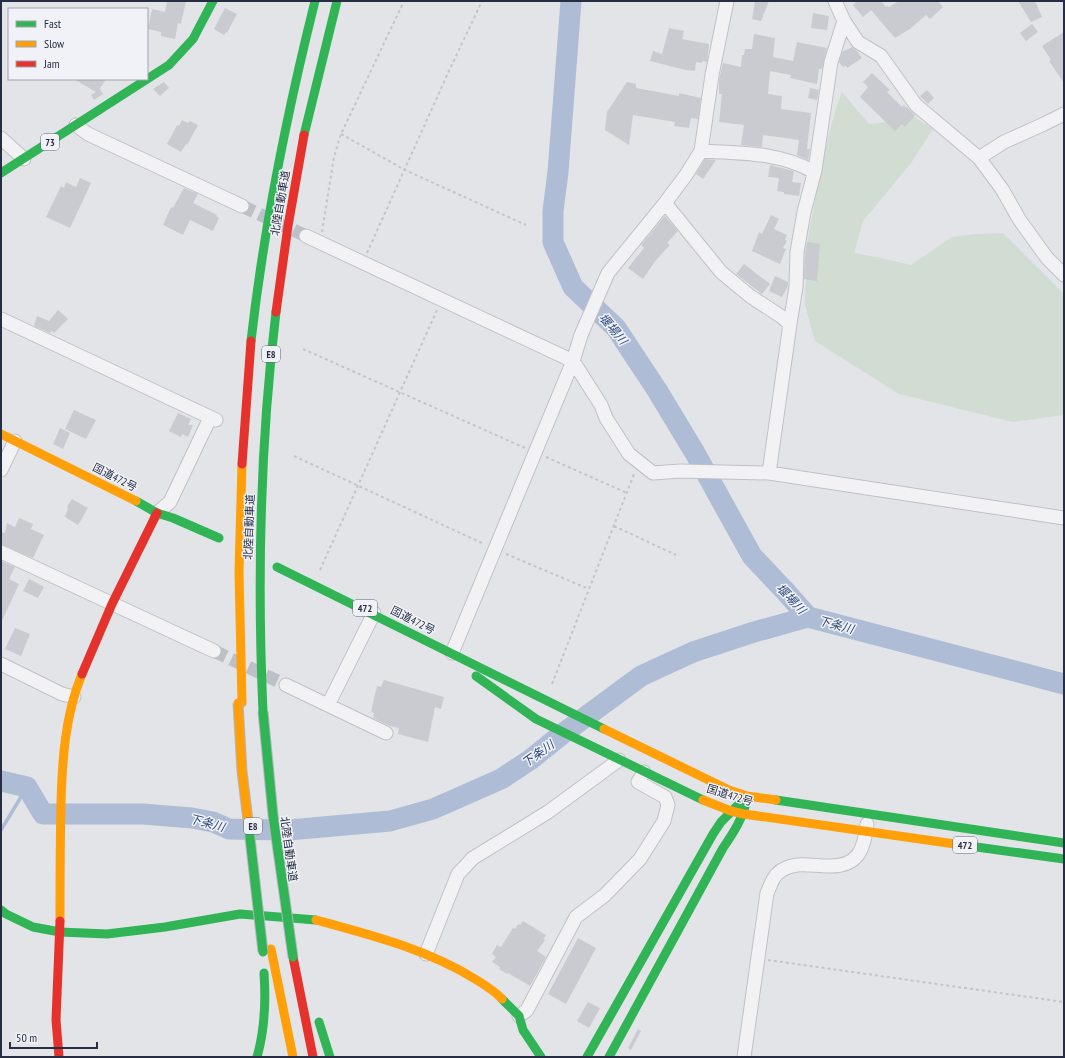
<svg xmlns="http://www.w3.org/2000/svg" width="1065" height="1058" viewBox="0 0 1065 1058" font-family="'PT Sans Narrow','Noto Sans JP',sans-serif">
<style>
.green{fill:#d1dcd2}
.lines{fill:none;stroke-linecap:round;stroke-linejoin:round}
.stream{stroke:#aebdd5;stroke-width:3.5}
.river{stroke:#aebdd5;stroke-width:21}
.building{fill:#c9cbd0}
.street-tunnel{stroke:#bdc0c7;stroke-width:13;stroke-dasharray:13 6;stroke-linecap:butt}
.street-casing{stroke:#bfc1c6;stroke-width:15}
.path{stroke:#c4c5cb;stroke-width:2;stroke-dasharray:3 3;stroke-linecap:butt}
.street{stroke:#f2f2f4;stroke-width:13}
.fast{stroke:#30b455;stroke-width:9}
.slow{stroke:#ff9f0a;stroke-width:9}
.jam{stroke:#e5322d;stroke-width:9}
.fast-bridge-casing{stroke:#b4b7bd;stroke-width:11;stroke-linecap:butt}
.slow-bridge-casing{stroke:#b4b7bd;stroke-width:11;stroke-linecap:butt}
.fast-bridge{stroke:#30b455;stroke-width:9}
.slow-bridge{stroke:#ff9f0a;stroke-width:9}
.labels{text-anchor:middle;stroke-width:3;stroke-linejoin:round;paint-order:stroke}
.shield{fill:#f0f2f7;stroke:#636979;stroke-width:1}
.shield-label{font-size:10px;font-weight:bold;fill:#272e43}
.street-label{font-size:11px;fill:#272e43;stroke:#f0f2f7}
.water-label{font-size:12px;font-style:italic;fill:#2d487b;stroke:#f0f2f7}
</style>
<rect width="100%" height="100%" fill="#e2e4e8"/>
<path class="green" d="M 842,92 L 869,124 L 888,122 L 905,111 L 933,129 L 911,163 L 863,221 L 854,253 L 881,258 L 911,265 L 952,237 L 976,234 L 1003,233 L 1064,294 L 1064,415 L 1013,422 L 899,394 L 815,341 L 805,305 L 807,244 L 821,166 L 835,111 Z"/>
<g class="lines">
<path class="stream" d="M 1,830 L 27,787"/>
<path class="river" d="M 571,1 L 558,172 L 553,211 L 553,242 L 573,287 L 616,328 L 657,390 L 695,453 L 752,556 L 786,592 L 808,617
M 1,781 L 27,787 L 43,814 L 143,814 L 192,818 L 213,822 L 229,829 L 289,830 L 390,821 L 433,809 L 501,779 L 530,760 L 561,735 L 641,676 L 693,652 L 754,632 L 808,617 L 1064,684"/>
</g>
<path class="building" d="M 167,1 L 186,1 L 181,24 L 178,23 L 175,39 L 161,36 L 161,32 L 148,29 L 152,9 L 165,12 Z
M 755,1 L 769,1 L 761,21 L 752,19 Z
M 857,1 L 881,1 L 886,7 L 887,6 L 889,7 L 899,1 L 938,1 L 943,7 L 930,19 L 926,15 L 910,29 L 895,38 L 871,10 L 863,17 L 853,5 Z
M 1018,1 L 1035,1 L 1042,17 L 1031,22 Z
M 225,8 L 237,14 L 227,33 L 226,32 L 224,35 L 214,29 Z
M 813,13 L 829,16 L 827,30 L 811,28 Z
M 1032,24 L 1038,32 L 1026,41 L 1020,33 Z
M 669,28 L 684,31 L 682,39 L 709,44 L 707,62 L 703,61 L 702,63 L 696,62 L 695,71 L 686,70 L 650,61 L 653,51 L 662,54 Z
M 1064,32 L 1064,83 L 1049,61 L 1051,60 L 1042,46 Z
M 754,34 L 775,38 L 773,57 L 793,61 L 797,42 L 827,48 L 822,69 L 819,69 L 817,84 L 790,78 L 791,75 L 770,71 L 768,94 L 782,96 L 781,109 L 811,113 L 807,149 L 810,149 L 808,160 L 797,155 L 799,140 L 763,135 L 762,147 L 741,145 L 744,125 L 719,122 L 722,94 L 719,94 L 719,80 L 723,63 L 741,67 L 742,55 L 744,55 L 745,49 L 752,49 Z
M 852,47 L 857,51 L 862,58 L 847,68 L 846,66 L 843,67 L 839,62 L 842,52 Z
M 872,73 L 890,90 L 887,92 L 902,107 L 904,105 L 906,108 L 907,107 L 915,115 L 905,127 L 902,124 L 895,131 L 860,97 L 868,87 L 863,82 Z
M 74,79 L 106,79 L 99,90 L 100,89 L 103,94 L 94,100 L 91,95 L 96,92 Z
M 164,82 L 169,88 L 160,96 L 153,89 Z
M 627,82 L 636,84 L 636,88 L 679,96 L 679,93 L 701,98 L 698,119 L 691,118 L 689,128 L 674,126 L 675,122 L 633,115 L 629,145 L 605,130 L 607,112 Z
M 810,88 L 819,90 L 817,100 L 808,98 Z
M 927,90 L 934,98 L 928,104 L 920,96 Z
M 182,120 L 188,123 L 190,121 L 198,125 L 187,145 L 186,144 L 181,152 L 167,144 L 177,125 L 179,126 Z
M 705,159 L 716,160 L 703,179 L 696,174 Z
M 770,165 L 794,171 L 792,182 L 801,183 L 799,196 L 784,194 L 784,192 L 777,191 L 779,178 L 768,177 Z
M 80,178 L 91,183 L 70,228 L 46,217 L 61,186 L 64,188 L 66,182 L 76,187 Z
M 184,188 L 198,194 L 193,203 L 217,215 L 216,216 L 219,218 L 213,231 L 190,220 L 183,235 L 163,225 L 171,207 L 173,208 Z
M 771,215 L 779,219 L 774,229 L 787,235 L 785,240 L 787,241 L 783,248 L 786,249 L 780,264 L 752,251 L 759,232 L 762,234 Z
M 665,216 L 678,231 L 667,243 L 670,245 L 656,260 L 643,279 L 628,268 L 644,248 L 641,245 Z
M 807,242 L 820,244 L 817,281 L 804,279 L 805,254 Z
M 744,264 L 770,284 L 762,294 L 736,274 Z
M 775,276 L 788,282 L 788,286 L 782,297 L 769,291 Z
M 58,310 L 68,319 L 54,333 L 52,331 L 50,333 L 34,326 L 37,316 L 49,321 Z
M 74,410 L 96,420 L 86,439 L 65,429 Z
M 178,413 L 191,419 L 188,425 L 193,425 L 188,437 L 182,434 L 181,437 L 169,431 Z
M 60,428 L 70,433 L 63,449 L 53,444 Z
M 72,499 L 88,508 L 78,525 L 65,517 L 68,508 L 67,507 Z
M 19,518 L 33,524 L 31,529 L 44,535 L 33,558 L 1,544 L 1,532 L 5,533 L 7,523 L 15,527 Z
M 1,561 L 15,567 L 9,579 L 19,584 L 1,623 Z
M 29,579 L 44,587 L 38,598 L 23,591 Z
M 15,628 L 30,634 L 21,656 L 5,649 Z
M 384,680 L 444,697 L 441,709 L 435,707 L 428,742 L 398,734 L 399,728 L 390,726 L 373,718 L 374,713 L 371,712 L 377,686 L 381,687 Z
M 523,921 L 546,935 L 544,939 L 545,940 L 537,951 L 546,957 L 530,986 L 508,973 L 507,974 L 499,969 L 500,967 L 492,962 L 496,957 L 492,954 L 497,945 L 501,947 L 513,928 L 515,929 L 518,924 L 520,925 Z
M 578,938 L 596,948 L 566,1004 L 548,994 Z
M 588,1002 L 600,1008 L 589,1028 L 577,1021 Z
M 638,1029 L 641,1031 L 631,1050 L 628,1048 Z"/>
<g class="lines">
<path class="street-tunnel" d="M 242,206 L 306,236
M 214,651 L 286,685"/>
<defs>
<path id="street" d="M 835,1 L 844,21 L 858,42 L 881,56 L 916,105 L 979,158 L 1002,189 L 1019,219 L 1047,258 L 1064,275
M 76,125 L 88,134 L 242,206
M 1,138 L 24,159
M 701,151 C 739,153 781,152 814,172
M 979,158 L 1004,142 L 1044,124 L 1064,114
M 665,203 L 721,272 L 750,296 L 782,317 L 790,324 L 769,473
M 306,236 L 573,361 L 601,405 L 606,418 L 629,454 L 653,473 L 680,471 L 769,473 L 1064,518
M 1,319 L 216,420
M 790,324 L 796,287 L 797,252 L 804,212 L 815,170 L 831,62 L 844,21
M 1,470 L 15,441
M 157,513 L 170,502 L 210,418
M 1,552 L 214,651
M 452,653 L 573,361 L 581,335 L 608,273 L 665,203 L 686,175 L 701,151 L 712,75 L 727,1
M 1,664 L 62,694 L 74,697
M 286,685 L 386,733
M 328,705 L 374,613
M 426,954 L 458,874 L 473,858 L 548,812 L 619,760
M 519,1016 L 527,1010 L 576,917 L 605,895 L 640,859 L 664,821 L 668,805 L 665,797 L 638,782 L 644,772
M 744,1057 L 767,893 C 770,887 772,879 777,874 C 782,869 790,866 797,865 C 807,864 818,866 828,866 C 858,867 864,850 867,824"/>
</defs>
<use href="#street" class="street-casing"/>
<path class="path" d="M 341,134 L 405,170 L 526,225
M 322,232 L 334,157 L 341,134 L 404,1
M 367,253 L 448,73 L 482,1
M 303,349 L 525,448
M 294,456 L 484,544
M 546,457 L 627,493
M 614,526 L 676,555
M 506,554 L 589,589
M 320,570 L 437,310
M 552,684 L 634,474
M 768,960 L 1064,1002"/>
<use href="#street" class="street"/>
<path class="fast" d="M 304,135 L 337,1
M 1,173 L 169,65 L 193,39 L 213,1
M 251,341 C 264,226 287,113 315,1
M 136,501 L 157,513 L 173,518 L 219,538
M 277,567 L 604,729
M 476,676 L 536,719 L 703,800
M 263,712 C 257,578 260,445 276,312
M 776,800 L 1064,843
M 955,844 L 1064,859
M 1,910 L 6,914 L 33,927 L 60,932 L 107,934 L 165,927 L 240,914 L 316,920
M 502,999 L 519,1016 L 523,1030 L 541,1057
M 319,1022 L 330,1057
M 257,1057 C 265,1029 266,1002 264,973
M 587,1057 L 713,834 L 721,822 L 741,802
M 609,1057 L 723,848 C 734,832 743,818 747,799"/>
<path class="slow" d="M 1,434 L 136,501
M 242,464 L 239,572 L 242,703
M 604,729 L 729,790 L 747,796 L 776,800
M 703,800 L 731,811 L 744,814 L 955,844
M 316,920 C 371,935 426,949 475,979 C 485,985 495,991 502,999
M 60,921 C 60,883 60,844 61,805 C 62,761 65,715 82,674
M 271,949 L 293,1057"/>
<path class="jam" d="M 276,312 L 288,226 L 304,135
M 242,464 L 251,341
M 82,674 L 112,604 L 157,513
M 293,957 L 313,1057
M 59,1057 L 56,1020 L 60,921"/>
<defs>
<path id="fast-bridge" d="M 263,712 L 273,815 L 293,957
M 249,829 L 263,952"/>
<path id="slow-bridge" d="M 238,703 L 242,771 L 249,829"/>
</defs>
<use href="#fast-bridge" class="fast-bridge-casing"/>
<use href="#slow-bridge" class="slow-bridge-casing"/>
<use href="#fast-bridge" class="fast-bridge"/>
<use href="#slow-bridge" class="slow-bridge"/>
</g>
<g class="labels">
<g class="shield">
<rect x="41" y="134" width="18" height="16" rx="3"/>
<rect x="262" y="346" width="18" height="16" rx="3"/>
<rect x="353" y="600" width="24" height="16" rx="3"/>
<rect x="244" y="818" width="18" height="16" rx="3"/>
<rect x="953" y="837" width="24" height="16" rx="3"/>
</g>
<g class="shield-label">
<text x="50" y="146">73</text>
<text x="271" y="358">E8</text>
<text x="365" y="612">472</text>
<text x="253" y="830">E8</text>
<text x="965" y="849">472</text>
</g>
<g class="street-label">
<text transform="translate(280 203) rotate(-80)" y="4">北陸自動車道</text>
<text transform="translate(115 477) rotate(27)" y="4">国道472号</text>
<text transform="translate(249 527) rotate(-88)" y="4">北陸自動車道</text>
<text transform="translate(413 620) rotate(27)" y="4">国道472号</text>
<text transform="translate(730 795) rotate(17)" y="4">国道472号</text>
<text transform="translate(289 849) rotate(82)" y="4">北陸自動車道</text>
</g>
<g class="water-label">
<text transform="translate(613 329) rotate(50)" y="4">堰場川</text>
<text transform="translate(791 599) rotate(47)" y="4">堰場川</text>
<text transform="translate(836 625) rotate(15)" y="4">下条川</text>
<text transform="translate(538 754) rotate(-36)" y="4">下条川</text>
<text transform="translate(207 823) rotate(15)" y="4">下条川</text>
</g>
</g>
<rect width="1065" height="1058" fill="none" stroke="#272e43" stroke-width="4"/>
<rect x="8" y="8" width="140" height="72" fill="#f0f2f7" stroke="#a0a4af"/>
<rect x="16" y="21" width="20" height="6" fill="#30b455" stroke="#a0a4af"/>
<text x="44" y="28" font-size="12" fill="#272e43">Fast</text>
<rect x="16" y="41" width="20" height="6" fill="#ff9f0a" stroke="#a0a4af"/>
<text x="44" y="48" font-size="12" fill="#272e43">Slow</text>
<rect x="16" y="61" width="20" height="6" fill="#e5322d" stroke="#a0a4af"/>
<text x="44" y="68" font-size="12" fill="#272e43">Jam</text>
<path d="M10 1042v6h87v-6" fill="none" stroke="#272e43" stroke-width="2"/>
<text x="16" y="1042" font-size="12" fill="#272e43" stroke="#f0f2f7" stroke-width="3" paint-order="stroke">50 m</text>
</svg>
